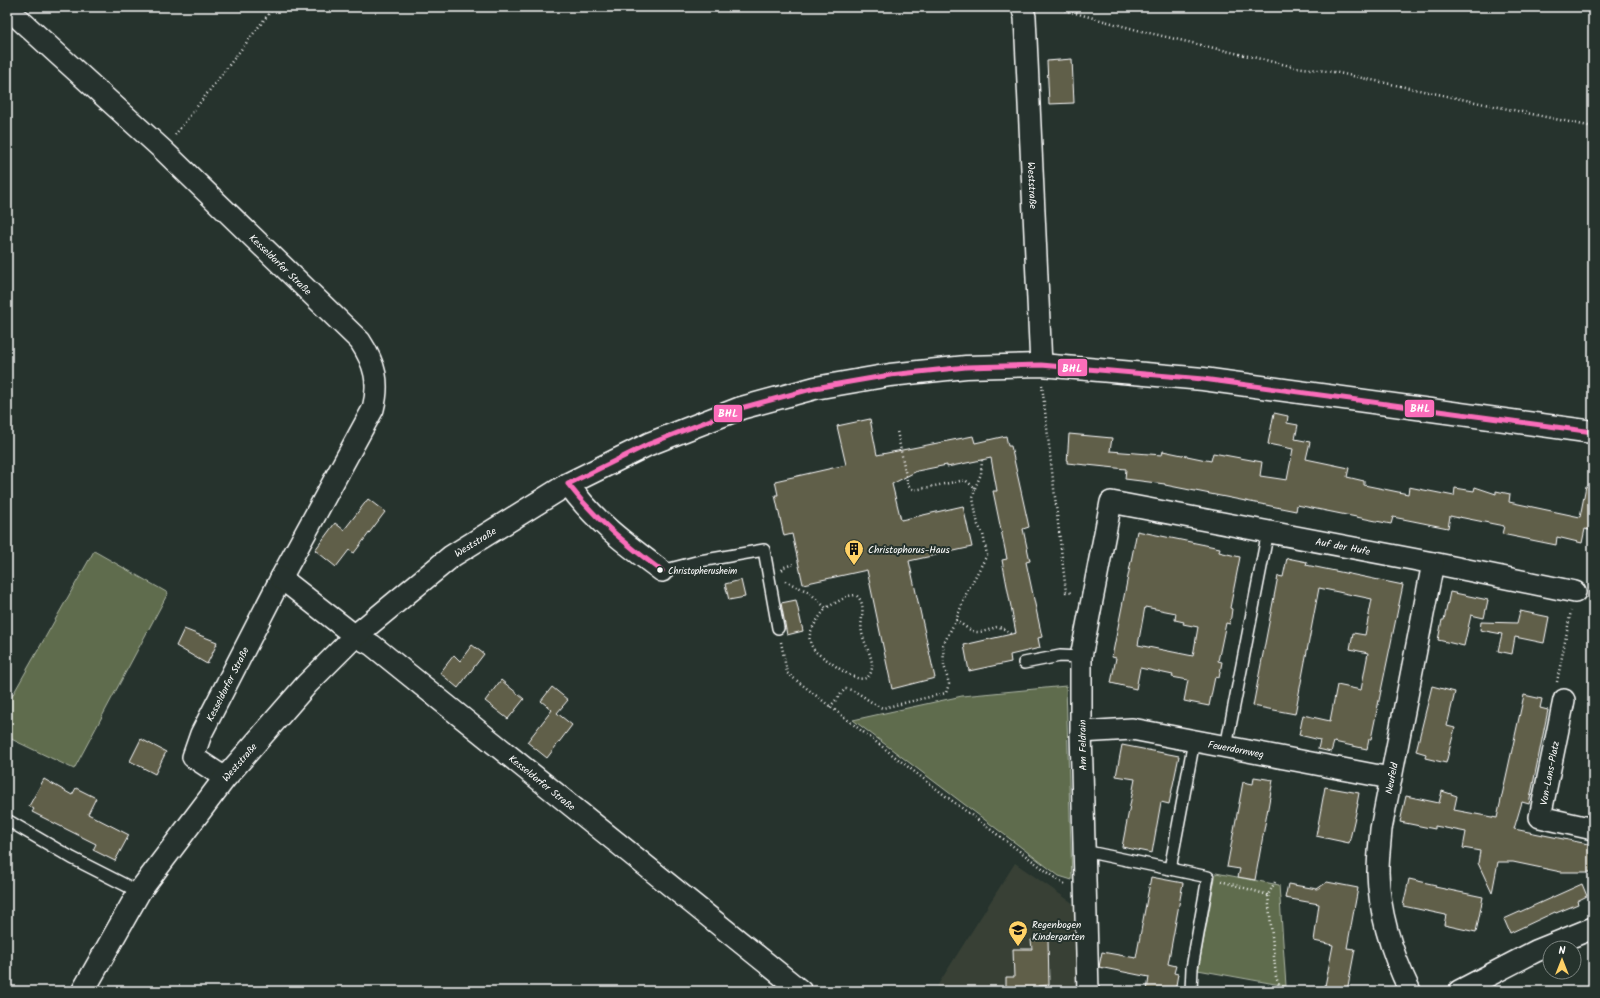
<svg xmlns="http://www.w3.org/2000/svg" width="1600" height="998" viewBox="0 0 1600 998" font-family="Kalam,sans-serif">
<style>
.built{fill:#374036}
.green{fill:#5e6c4d;stroke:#aeb6a6}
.building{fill:#605e4a;stroke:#fff;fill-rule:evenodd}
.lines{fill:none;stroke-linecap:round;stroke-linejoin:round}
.lane-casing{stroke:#fff;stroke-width:14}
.street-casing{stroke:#fff;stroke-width:24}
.secondary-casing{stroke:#fff;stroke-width:25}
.path{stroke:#fff;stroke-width:2.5;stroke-dasharray:1 3;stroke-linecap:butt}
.lane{stroke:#26332d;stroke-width:11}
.street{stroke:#26332d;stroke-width:21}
.secondary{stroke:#26332d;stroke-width:22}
.bus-1-casing{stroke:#26332d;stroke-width:8}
.bus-1{stroke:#fb6dba;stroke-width:5}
.bus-dot{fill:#fff;stroke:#26332d;stroke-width:1.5}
.labels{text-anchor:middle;stroke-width:4;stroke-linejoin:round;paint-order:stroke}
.bus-label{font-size:9px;fill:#fff;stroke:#26332d;text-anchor:start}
.street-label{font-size:10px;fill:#fff;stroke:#26332d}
.poi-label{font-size:10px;fill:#fff;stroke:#26332d;text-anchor:start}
.line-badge{stroke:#26332d;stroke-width:1.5}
.badge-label{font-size:11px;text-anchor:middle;font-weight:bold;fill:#fff}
</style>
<rect width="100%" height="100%" fill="#26332d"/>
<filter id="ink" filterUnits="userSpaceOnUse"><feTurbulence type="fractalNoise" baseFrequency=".025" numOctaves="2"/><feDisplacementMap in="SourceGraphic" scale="8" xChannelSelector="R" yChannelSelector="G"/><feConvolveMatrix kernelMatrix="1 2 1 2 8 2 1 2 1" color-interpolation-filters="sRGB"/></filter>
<g filter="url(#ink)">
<path class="built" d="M 1015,863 L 1074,904 L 1076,991 L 934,991 Z"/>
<path class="green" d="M 94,551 L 168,593 L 74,769 L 7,737 L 7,705 Z
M 1066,686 L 1072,880 L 1059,876 L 853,720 L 962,696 Z
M 1216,873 L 1279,885 L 1286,986 L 1198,970 Z"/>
<path class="building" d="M 1072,59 L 1074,103 L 1049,104 L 1047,61 Z
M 1274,413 L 1288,416 L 1287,423 L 1298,425 L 1295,439 L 1310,442 L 1306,459 L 1349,468 L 1347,477 L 1364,481 L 1364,485 L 1408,494 L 1409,487 L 1454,496 L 1455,488 L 1474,491 L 1475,487 L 1496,494 L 1496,491 L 1510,494 L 1509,502 L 1580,517 L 1586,486 L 1593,487 L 1593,531 L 1585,529 L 1582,543 L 1557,537 L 1556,545 L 1502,534 L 1504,526 L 1459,517 L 1459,518 L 1450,516 L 1448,528 L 1393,517 L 1391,524 L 1297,505 L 1296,511 L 1165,485 L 1165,484 L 1125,479 L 1126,469 L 1067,463 L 1069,434 L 1112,438 L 1110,451 L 1162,455 L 1163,451 L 1211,461 L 1213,453 L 1262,462 L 1260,476 L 1287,480 L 1293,449 L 1268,444 Z
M 870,419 L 877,455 L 973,436 L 975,443 L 1006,436 L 1008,446 L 1011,446 L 1029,527 L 1023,529 L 1030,561 L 1026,562 L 1042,637 L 1038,638 L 1040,648 L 1010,655 L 1011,662 L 969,671 L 964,645 L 1016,633 L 1002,560 L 1007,559 L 993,491 L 997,491 L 991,458 L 947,467 L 947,465 L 917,471 L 892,484 L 901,520 L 963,506 L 972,547 L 909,561 L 935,678 L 892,689 L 867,570 L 803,584 L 792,534 L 784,536 L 775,495 L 778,495 L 775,481 L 846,465 L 837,426 Z
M 368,499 L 385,512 L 354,553 L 349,550 L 336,567 L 315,550 L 335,523 L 344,530 Z
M 1137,531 L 1220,548 L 1219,552 L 1240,557 L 1230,608 L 1232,609 L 1230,624 L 1226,623 L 1218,661 L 1222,662 L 1219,678 L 1215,677 L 1209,706 L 1184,701 L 1188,680 L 1172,677 L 1173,675 L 1140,668 L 1136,689 L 1111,683 L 1116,658 L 1112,657 ZM 1145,607 L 1176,613 L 1175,620 L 1184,622 L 1183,624 L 1198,627 L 1193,656 L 1138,645 Z
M 1287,558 L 1307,562 L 1306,565 L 1403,585 L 1371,739 L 1369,739 L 1367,749 L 1334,742 L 1331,752 L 1318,749 L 1320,740 L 1299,735 L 1303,715 L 1330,721 L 1337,685 L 1361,690 L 1368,653 L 1350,649 L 1353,633 L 1365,635 L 1372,599 L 1319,588 L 1295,714 L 1253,706 L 1278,576 L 1283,577 Z
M 741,580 L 745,597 L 729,600 L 725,584 Z
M 1450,592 L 1488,600 L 1484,618 L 1471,615 L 1464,646 L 1438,640 L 1442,620 L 1444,620 Z
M 796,600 L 803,631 L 787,635 L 781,603 Z
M 1520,611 L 1549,617 L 1544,643 L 1515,637 L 1512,654 L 1498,651 L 1502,634 L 1480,630 L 1481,622 L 1517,623 Z
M 184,629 L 217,642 L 216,644 L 217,644 L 207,664 L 176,646 Z
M 472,645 L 484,654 L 458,688 L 440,673 L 454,655 L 460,661 Z
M 501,680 L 524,699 L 508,719 L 485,701 Z
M 1432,686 L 1455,692 L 1447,726 L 1455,728 L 1446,763 L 1425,758 L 1426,754 L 1416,751 Z
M 552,687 L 568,700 L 557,713 L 572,725 L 547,758 L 527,742 L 552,710 L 541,701 Z
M 1524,695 L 1542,699 L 1540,708 L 1548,710 L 1529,804 L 1522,802 L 1514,829 L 1593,845 L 1593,872 L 1561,872 L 1513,862 L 1498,862 L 1492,893 L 1478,863 L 1480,851 L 1463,848 L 1466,832 L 1435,826 L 1435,829 L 1400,822 L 1406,796 L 1439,803 L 1442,791 L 1457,796 L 1454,810 L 1497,818 Z
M 141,739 L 166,752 L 155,774 L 130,761 Z
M 1122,745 L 1179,756 L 1169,804 L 1161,802 L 1152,853 L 1122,847 L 1135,779 L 1116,776 Z
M 1254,777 L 1273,780 L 1255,880 L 1238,877 L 1240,869 L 1227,867 L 1243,782 L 1253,784 Z
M 44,779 L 72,795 L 76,788 L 96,798 L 88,814 L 129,835 L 115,861 L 93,850 L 96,844 L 32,812 L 34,809 L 29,806 Z
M 1325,787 L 1359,793 L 1357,804 L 1358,804 L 1349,843 L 1316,836 Z
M 1151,877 L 1183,883 L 1168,964 L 1176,966 L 1174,973 L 1178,974 L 1175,991 L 1147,991 L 1149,977 L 1099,967 L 1102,952 L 1136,958 Z
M 1409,879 L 1436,885 L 1435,887 L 1483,897 L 1476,932 L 1444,925 L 1446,915 L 1403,906 Z
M 1327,882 L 1358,888 L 1347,948 L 1355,949 L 1347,991 L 1324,991 L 1333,945 L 1314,941 L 1319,904 L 1285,898 L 1288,884 L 1317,889 Z
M 1582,884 L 1587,896 L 1577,901 L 1578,904 L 1556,913 L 1555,912 L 1510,933 L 1504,919 Z
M 1048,939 L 1049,985 L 1038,986 L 1039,991 L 1006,991 L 1006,977 L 1014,977 L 1013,949 L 1032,949 L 1031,940 Z"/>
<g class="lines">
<defs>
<path id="lane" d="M 662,571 L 700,561 L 764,550 L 778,628
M 1024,663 L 1060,656 L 1081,657
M 1226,747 L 1268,531
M 7,820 L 72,858 L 139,892
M 1084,851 L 1208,877 L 1192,968 L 1191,991
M 1170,869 L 1194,741"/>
<g id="street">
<path id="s1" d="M 1022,7 L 1025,17 L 1041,365"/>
<path id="s2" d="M 7,8 L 163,150 L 360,341 C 375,364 380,382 373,409 L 281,578 L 201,734 L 193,757 L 225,778"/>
<path d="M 568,484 C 595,522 626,544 662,571"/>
<path id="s3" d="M 281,578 L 355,636 L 372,645 L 801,991"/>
<path d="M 1564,700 L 1540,817 L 1593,829"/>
<path id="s4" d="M 1081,732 L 1132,729 L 1390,778"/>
<path id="s5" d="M 1088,991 L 1081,732 L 1081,657 L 1111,502 L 1433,563 L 1575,592"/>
<path id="s6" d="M 1410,991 C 1392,954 1379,914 1378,872 C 1378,858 1380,843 1381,829 L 1433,563"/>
<path d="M 1459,991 L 1536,951 L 1593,928"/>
</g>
<g id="secondary">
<path id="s7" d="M 83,991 L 139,892 L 225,778 L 307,684 L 355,636 L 452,556 L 568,484 L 649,444 L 741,408 L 815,388 L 890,375 L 966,367 L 1041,365 L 1203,379 L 1593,432"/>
</g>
</defs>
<use href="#lane" class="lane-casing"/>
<use href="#street" class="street-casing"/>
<use href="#secondary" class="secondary-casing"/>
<path class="path" d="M 1053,7 L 1141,31 L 1295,67 L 1334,72 L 1593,127
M 175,135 L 274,7
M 1042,385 L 1066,592 L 1073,593
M 975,488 L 981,474 L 982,460
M 782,570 L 784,567 L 794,564
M 785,581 L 809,592 L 826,608 L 848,596 L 856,595 C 868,605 859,619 862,633 C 864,644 873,656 872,668 C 868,692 840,669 830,662 C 826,659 819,655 815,651 C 813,649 810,643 810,640 C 807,632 821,615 826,608
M 956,620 C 962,624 970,632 978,632 C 997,631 994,619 1013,636
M 781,642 L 787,673 L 947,797 L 1065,885
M 1557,682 L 1571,611
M 830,707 L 845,689 C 858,689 870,704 883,708 L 946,693 L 949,684 L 944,665 L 943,645 L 956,620 L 967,592 L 987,555 L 983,534 L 978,525 L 973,498 L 975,488 L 965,480 L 914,490 L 908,486 L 897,431
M 1221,881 L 1268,895
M 1275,882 L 1268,895 L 1276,977 L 1281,991"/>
<use href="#lane" class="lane"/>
<use href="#street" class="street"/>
<use href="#secondary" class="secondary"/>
<defs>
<path id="bus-1" d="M 568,484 L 649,444 L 741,408 L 815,388 L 890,375 L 966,367 L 1041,365 L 1203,379 L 1593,432
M 568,484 C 595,519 627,545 662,571"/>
</defs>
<use href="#bus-1" class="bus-1-casing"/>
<use href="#bus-1" class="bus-1"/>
</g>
</g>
<defs>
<symbol id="building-pin" viewBox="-11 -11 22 30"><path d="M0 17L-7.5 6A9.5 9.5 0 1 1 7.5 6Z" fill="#ffd166" stroke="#26332d"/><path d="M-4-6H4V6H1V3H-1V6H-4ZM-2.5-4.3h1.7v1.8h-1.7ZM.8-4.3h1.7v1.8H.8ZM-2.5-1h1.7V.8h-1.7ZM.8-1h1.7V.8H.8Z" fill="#111"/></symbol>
<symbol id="school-pin" viewBox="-11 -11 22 30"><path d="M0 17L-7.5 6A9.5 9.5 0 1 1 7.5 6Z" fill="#ffd166" stroke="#26332d"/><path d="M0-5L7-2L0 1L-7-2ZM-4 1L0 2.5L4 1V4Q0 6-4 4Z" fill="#111"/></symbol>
</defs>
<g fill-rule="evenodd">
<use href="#building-pin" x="843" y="538" width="22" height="30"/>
<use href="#school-pin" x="1007" y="919" width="22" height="30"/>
</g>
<circle class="bus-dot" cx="660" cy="570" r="3.5"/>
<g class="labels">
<g class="bus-label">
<text x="668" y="574">Christopherusheim</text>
</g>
<g class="street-label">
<text dy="4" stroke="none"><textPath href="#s1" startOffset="179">Weststraße</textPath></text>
<text dy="4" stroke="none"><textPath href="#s2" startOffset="375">Kesseldorfer Straße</textPath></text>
<text dy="4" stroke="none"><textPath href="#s7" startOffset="602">Weststraße</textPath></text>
<text dy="4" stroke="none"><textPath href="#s5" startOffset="728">Auf der Hufe</textPath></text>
<text transform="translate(227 684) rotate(-63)" y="4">Kesseldorfer Straße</text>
<text transform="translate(1082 745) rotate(-91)" y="4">Am Feldrain</text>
<text dy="4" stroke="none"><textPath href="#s4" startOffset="157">Feuerdornweg</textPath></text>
<text dy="4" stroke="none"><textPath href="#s7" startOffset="278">Weststraße</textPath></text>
<text transform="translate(1549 773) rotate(-79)" y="4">Von-Lans-Platz</text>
<text dy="4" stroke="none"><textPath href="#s6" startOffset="219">Neufeld</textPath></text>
<text dy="4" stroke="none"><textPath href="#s3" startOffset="332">Kesseldorfer Straße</textPath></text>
</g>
<g class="poi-label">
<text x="868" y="553">Christophorus-Haus</text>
<text x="1032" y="928">Regenbogen<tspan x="1032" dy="12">Kindergarten</tspan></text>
</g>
</g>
<g class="line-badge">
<rect x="1057" y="358" width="31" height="19" rx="4" fill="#fb6dba"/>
<rect x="1404" y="399" width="31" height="19" rx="4" fill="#fb6dba"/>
<rect x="713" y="404" width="30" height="19" rx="4" fill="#fb6dba"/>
</g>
<g class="badge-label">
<text x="1072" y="372">BHL</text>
<text x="1420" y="412">BHL</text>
<text x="728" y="417">BHL</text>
</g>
<rect width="1600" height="998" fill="none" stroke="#26332d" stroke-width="24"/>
<rect x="12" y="12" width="1576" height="974" fill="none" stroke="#fff" stroke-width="1.5" filter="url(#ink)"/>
<g transform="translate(1562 960)"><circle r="19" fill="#26332d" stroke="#7d8581"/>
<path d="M0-3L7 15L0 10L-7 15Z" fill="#ffd166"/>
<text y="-6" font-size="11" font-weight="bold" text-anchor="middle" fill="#ffffff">N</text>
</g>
</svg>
